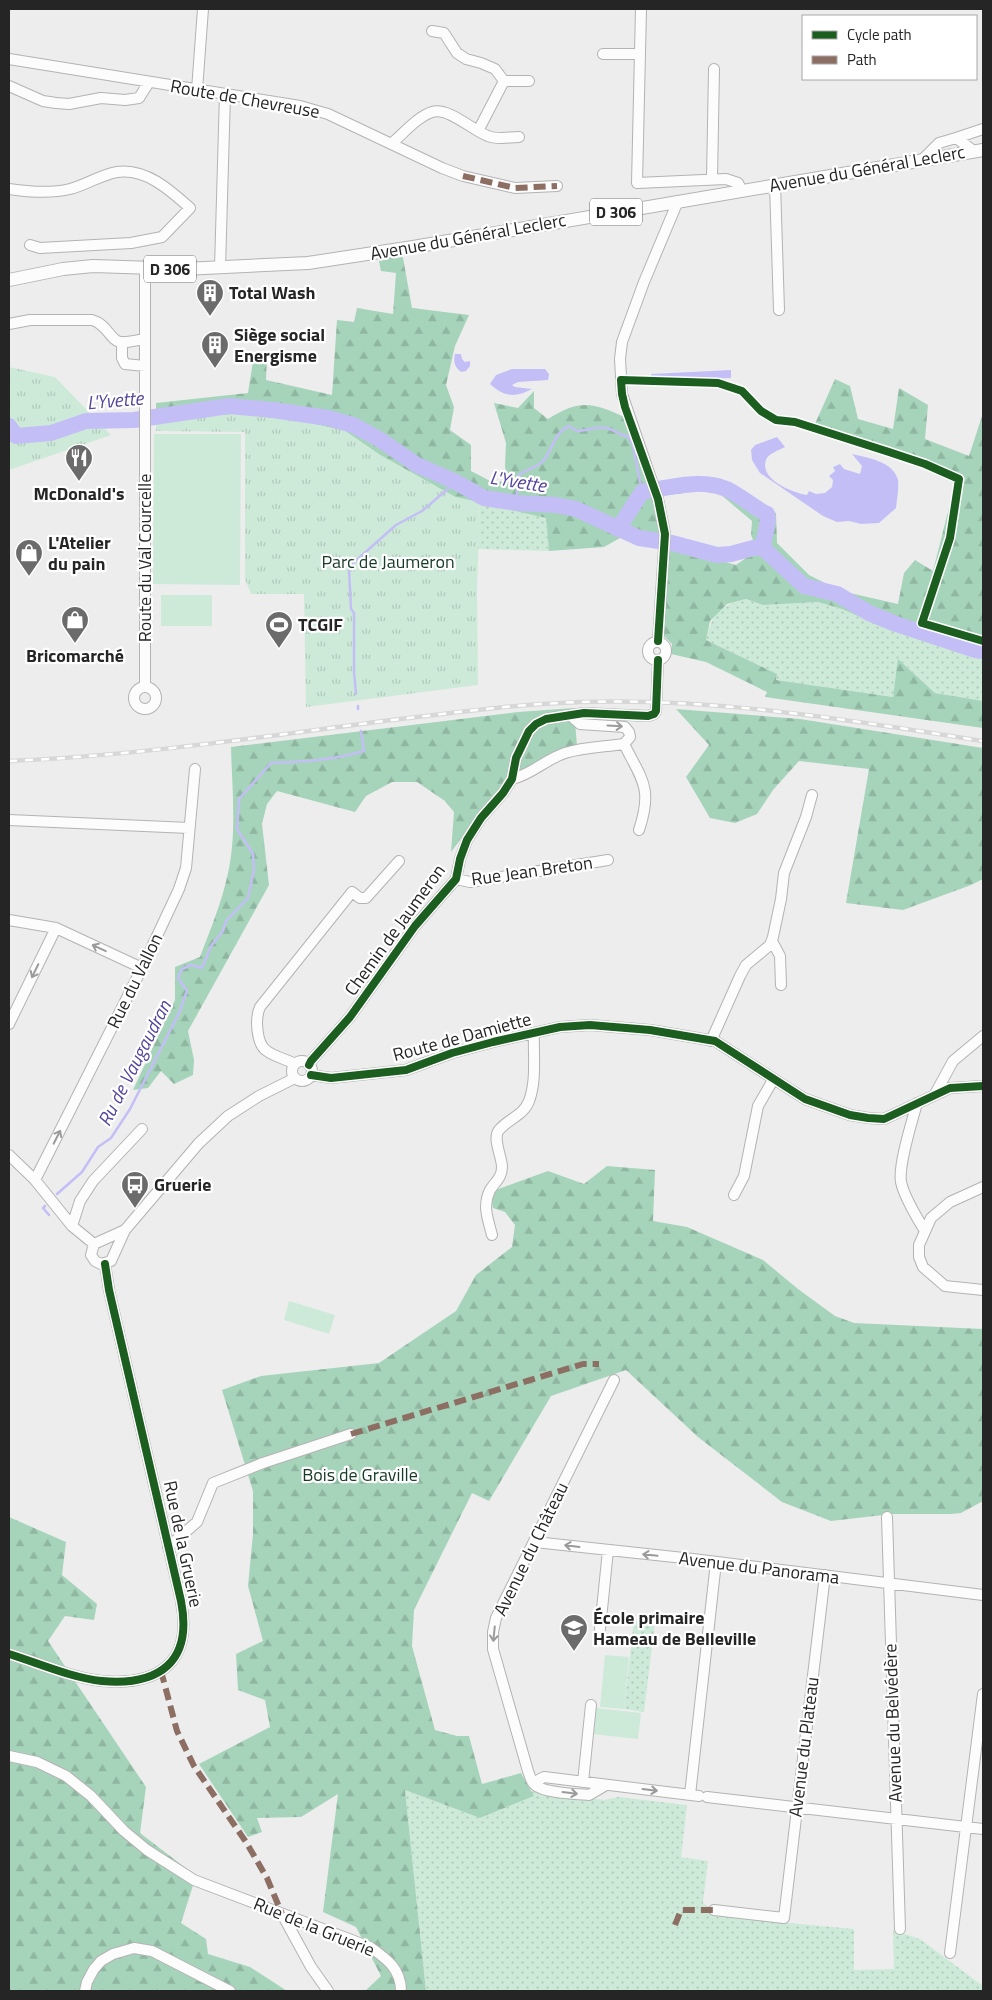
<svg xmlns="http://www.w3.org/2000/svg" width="992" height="2000" viewBox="0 0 992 2000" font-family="'Titillium Web',sans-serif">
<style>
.grass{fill:url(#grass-dots)}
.forest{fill:url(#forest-firs)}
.park{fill:url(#park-tufts)}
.pitch{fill:#cdead9}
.water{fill:#c3bff6}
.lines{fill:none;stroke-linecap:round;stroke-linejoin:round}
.stream{stroke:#c3bff6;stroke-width:2.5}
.river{stroke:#c3bff6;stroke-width:16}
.minor-casing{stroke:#b3b3b4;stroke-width:12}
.major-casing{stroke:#b3b3b4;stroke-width:14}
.minor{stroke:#fcfcfc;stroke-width:10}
.major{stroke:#fcfcfc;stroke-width:12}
.rail-casing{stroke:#d7d7d7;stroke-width:4.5}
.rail{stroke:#fff;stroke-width:2.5;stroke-dasharray:8;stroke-linecap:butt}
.quiet{stroke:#8d6e63;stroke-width:6;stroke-dasharray:12 6;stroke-linecap:butt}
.cycleway-casing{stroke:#fff;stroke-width:11}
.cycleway{stroke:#1b5e20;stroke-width:8}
.oneway{stroke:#9b9b9c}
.labels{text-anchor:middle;stroke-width:4.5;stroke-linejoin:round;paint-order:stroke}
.shield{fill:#fff;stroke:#666667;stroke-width:1}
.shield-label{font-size:16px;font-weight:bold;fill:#252526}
.street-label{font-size:18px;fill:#252526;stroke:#fff}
.poi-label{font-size:18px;font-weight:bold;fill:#252526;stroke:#fff;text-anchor:start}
.park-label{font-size:18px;fill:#153a26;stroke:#fff}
.water-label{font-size:19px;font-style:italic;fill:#54459e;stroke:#fff}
</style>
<defs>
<pattern id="grass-dots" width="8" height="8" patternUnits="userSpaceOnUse" patternTransform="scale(1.25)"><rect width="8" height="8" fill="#cdead9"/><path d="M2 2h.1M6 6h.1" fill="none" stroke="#b0c9ba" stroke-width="1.8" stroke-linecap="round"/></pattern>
<pattern id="forest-firs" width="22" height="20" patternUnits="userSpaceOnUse" patternTransform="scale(1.25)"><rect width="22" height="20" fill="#a6d4ba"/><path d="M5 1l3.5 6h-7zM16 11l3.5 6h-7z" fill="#8fb6a0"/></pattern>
<pattern id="park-tufts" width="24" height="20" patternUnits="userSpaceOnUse" patternTransform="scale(1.25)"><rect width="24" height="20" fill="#cdead9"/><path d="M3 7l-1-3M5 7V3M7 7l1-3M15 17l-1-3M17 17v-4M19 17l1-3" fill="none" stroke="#b0c9ba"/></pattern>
</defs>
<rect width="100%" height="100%" fill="#ededee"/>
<path class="grass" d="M 480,502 L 547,518 L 549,551 L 478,549 Z
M 746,599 L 763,605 L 818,602 L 842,609 L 881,626 L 919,635 L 971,653 L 983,655 L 983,701 L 935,693 L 899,660 L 893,697 L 776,680 L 777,674 L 706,640 C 712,613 719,606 746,599 Z
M 927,621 L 983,636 L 983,651 L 975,650 L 918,631 L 919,622 Z
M 634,1621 L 655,1623 L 644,1712 L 624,1709 Z
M 405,1790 L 480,1818 L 534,1796 L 531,1791 L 604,1800 L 619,1797 L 687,1805 L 681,1857 L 708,1861 L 703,1903 L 714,1910 L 713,1916 L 854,1929 L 854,1970 L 894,1969 L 893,1930 L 920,1939 L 983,1986 L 983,1991 L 426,1991 Z"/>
<path class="forest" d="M 402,252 L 412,308 L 469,315 L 455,346 L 446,385 L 454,407 L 450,430 L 471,445 L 471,471 L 494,483 L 509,480 L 505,467 L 506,443 L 494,403 L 518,408 L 534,391 L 534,408 L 548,419 C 580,399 593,402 626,418 L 653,486 L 664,544 L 736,565 L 757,550 L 751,535 L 752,521 L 720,494 L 699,491 L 661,496 L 659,481 L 723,482 L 776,513 L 777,543 L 809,575 L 841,591 L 898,604 L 904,573 L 915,560 L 933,571 L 954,488 L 962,477 L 902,451 L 814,426 L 835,379 L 850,386 L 858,419 L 893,429 L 899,388 L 928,405 L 925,439 L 969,456 L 983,413 L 983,636 L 927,621 L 919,622 L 918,631 L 975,650 L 983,651 L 983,655 L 971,653 L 919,635 L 881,626 L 842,609 L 818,602 L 763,605 L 746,599 L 727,604 L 710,621 L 706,640 L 777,674 L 776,680 L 893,697 L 898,659 L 935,693 L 983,701 L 983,728 L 765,697 L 767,692 L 706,662 L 671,654 L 672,644 L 664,636 L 663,544 L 620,538 L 604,547 L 549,551 L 546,518 L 455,497 L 380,455 L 345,431 L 305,422 L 237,414 L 156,420 L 156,403 L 248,393 L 254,355 L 267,356 L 266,380 L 332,395 L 337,320 L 354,322 L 357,308 L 393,314 L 396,273 L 381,271 L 378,256 Z
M 574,708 L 577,746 L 505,782 L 482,810 L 451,852 L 454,812 L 445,801 L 417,782 L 392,782 L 366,796 L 355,812 L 277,791 L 267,804 L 262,824 L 269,885 L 188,1031 L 194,1060 L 193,1075 L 174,1084 L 161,1071 L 148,1088 L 133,1090 L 175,1000 L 175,967 L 200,957 C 210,930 222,902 228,873 C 237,833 232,789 231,747 L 518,712 Z
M 676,709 L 800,719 L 983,748 L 983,879 L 971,885 L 903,910 L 846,903 L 869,769 L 799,761 L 773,790 L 757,814 L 735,823 L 710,818 L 686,777 L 709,745 Z
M 607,1166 L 655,1170 L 653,1221 L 687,1227 L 763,1260 L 798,1289 L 835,1316 L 854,1323 L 983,1329 L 983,1501 L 961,1513 L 951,1514 L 892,1514 L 831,1521 L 782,1502 L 698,1437 L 626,1370 L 551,1396 L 489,1501 L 472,1493 L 414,1610 L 412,1646 L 435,1730 L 457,1736 L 469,1736 L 482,1784 L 521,1773 L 534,1796 L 480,1818 L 405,1790 L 426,1991 L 365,1991 L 381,1976 L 356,1927 L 323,1912 L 338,1794 L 301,1817 L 257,1818 L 262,1832 L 248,1837 L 199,1764 L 270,1727 L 265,1700 L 238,1690 L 236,1654 L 263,1641 L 248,1586 L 253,1534 L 253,1491 L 222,1390 L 261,1376 L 379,1363 L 456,1311 L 476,1275 L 512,1247 L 515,1225 L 505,1212 L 493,1208 L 490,1192 L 548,1171 L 584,1184 Z
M 9,1517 L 66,1542 L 62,1575 L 97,1604 L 94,1620 L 65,1616 L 48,1641 L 146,1787 L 140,1833 L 196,1876 L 181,1923 L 206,1939 L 208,1954 L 250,1967 L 287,1991 L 9,1991 Z"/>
<path class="park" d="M 9,367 L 55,377 L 111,435 L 9,470 Z
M 237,414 L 305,422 L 345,431 L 380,455 L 455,497 L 480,502 L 477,588 L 478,685 L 306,707 L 304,594 L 251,594 L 245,579 L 245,432 L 156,431 L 156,420 Z"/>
<path class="pitch" d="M 154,434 L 241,434 L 240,585 L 153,584 Z
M 161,595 L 212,595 L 212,626 L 161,626 Z
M 289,1301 L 335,1315 L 329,1334 L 284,1320 Z
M 605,1655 L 629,1657 L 624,1709 L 600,1707 Z
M 596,1708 L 641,1713 L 638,1739 L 593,1734 Z"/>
<path class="water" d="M 455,354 L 461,354 L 462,359 L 465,362 L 470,361 L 470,366 L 466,371 L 461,372 C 455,367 453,362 455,354 Z
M 512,369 L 545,369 L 549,374 L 548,380 L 518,382 L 512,385 L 515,387 L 532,389 C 515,398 504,397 490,384 L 496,375 Z
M 731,370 L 731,378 L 652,380 L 651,374 Z
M 777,437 L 785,447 C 779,450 768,454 766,460 C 759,480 794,493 807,495 L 809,491 L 816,494 L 825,493 L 832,487 L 833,480 L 829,476 L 835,471 L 833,467 L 840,464 L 844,469 L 860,474 L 862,466 L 852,454 C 868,458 893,461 898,480 C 899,488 897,499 896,508 L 879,523 L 861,524 L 849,521 L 837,522 L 823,516 L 760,473 L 752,460 L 751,450 L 755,445 Z"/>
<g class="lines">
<path class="stream" d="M 517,503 L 517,477 C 524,469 538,468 544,460 C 553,448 555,432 569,426 L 577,431 C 587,431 595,426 606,428 C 614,429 619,435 629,437 L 633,446 L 642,492
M 356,694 L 354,672 L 354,613 L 351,609 L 349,570 L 351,565 L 396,525 L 422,511 L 456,482
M 358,706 L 358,709
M 57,1194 L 82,1172 L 98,1147 L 111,1138 L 130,1109 L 179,1013 L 187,991 L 178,978 L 182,969 L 191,965 L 202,968 L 211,946 L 223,931 L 226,921 L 248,898 L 254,870 L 253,854 L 237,829 L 239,799 L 271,763 C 302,762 334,760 364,751 L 361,731
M 45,1206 L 43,1208 L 49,1215"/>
<path class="river" d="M 9,426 L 16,436 L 51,433 L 86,421 L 134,420 L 229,406 L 273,410 L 328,418 L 353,425 L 379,439 L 417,465 L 456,482 L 484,498 L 517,503 L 556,505 L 576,509 L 639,538 L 672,543 L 717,555 L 731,554 L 753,548 L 763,548 L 804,586 L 837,594 L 869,613 L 896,624 L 975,650 L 983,651
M 618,529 L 642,492 C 672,487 706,476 734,493 C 746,500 755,508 767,514 C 770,523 763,537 763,548"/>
<defs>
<path id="minor" d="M 641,9 L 637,183 L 726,179 L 738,183 L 742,191
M 432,31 L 444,33 L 457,53 L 466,59 L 481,63 L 495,69 L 504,81
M 603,54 L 640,54
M 9,59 L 300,106 L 328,114 L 442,168 L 463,176 L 515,188 L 557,186
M 9,86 L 43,101 L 56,103 L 69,104 L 101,98 L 125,100 L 139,98 L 149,82
M 197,90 L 203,9
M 478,131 L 504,81 L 529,81
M 956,138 L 983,129
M 392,143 C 404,133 417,117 432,112 C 449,107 473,131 488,136 C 498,140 509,137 519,137
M 921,161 L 939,143 L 956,138 L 974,151
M 712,179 L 714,69
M 775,184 L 779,310
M 9,189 C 29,192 50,194 70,189 C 86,185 100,175 117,172 C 146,168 170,190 190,208 L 162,237 L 131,243 L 40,248 L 30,245
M 145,268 L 145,687
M 220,268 L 225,94
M 9,324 L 30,320 L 92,320 C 107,324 110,340 120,342 C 127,343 137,340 145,339
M 122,342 L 122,358 L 125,364 L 145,366
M 658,641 L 665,534 L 658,499 L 622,394 L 620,359 L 622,342 L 644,282 L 678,201
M648 651a9 9 0 1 1 18 0a9 9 0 1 1-18 0Z
M134 698a11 11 0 1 1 22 0a11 11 0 1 1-22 0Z
M 624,744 C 642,780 653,788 639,830
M 512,779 C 531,775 546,759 565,753 C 584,747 604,747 624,744 L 630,737 L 629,732 L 625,727 L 580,724 L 570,715
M 9,820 L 189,828
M 456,879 L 470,882 L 608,860
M 9,920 L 56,928 L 142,968
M 772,941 L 780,956 L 781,985
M 9,1024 L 56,928
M 711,1041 L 740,976 L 746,965 L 770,945 L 773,937 L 781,899 L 784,873 L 806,817 L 812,795
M292 1071a10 10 0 1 1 20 0a10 10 0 1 1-20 0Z
M 295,1064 C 286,1059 275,1057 267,1051 C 256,1044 255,1018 260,1007 L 352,892 L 360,898 L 366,898 L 399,861
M 309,1065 L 311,1061 L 350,1017 L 415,926 L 456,879 L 460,859 L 467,840 L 481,818 L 503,793 L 512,779 L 516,758 L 529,731 L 536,724 L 546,719 L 584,713 L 648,716 L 654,714 L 656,711 L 658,660
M 311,1075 L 331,1078 L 406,1070 L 452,1053 L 493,1042 L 560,1027 L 590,1025 L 650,1030 L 715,1041 L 805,1099 L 850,1115 L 868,1118 L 884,1119 L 950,1088 L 983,1086
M 935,1094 L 953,1061 L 983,1036
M 917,1103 C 912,1122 898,1165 901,1182 C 904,1197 917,1218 925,1231
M 9,1155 L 35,1180 L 72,1226 L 94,1244
M 35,1180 L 142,968 L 179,889 L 186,868 L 195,769
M 983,1187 L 950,1202 L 931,1218 L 919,1245 L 919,1257 L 923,1267 L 945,1286 L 983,1290
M 734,1195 L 744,1176 L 758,1106 L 773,1080
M 72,1226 L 80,1201 L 93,1181 L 142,1129
M 125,1230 L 94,1244 L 91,1255 L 95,1261 L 101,1264 L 111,1261 L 125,1230 L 199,1143 L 228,1116 L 259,1096 L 295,1078
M 492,1235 C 488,1219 482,1206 490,1190 C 495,1182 502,1178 502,1167 C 502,1157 492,1138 499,1130 C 508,1119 524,1115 529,1101 C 537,1080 533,1054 534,1033
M 887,1517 L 900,1929
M 535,1542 L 693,1559 L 983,1595
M 168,1547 L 197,1522 L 213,1483 L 263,1463 L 351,1434
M 600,1629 L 608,1550
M 9,1654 C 38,1663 72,1678 102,1681 C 159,1686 193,1662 181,1601 L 109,1290 L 105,1264
M 9,1756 L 37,1762 L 66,1776 L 91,1796 L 124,1831 L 147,1850 L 194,1880 L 370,1947 C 387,1959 401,1969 401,1991
M 583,1782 L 591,1705
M 533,1783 L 544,1777 L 699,1796
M 606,1785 L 589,1795 C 576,1794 544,1793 535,1785 C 531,1782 530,1776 528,1771 L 493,1649 L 493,1632 L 496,1618 L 614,1380
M 690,1795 L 716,1562
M 707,1797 L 983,1829
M 714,1910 L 784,1918 L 825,1575
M 282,1914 L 311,1967 L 328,1991
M 950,1953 L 983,1694
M 85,1991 L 87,1982 L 94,1969 L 101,1961 L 113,1954 L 134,1948 L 152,1951 L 230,1991"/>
<path id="major" d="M 9,280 L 63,269 L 93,266 L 184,269 L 308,263 L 413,247 L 983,150"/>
</defs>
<use href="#minor" class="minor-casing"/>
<use href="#major" class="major-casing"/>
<use href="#minor" class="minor"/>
<use href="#major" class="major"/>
<defs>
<path id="rail" d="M 9,761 C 132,756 254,738 376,722 C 444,714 513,704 582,702 C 718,698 849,720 983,741"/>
</defs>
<use href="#rail" class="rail-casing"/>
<use href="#rail" class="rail"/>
<path class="quiet" d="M 463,176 L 515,188 L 557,186
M 351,1434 L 583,1364 L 599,1364
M 161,1671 L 177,1731 L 194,1766 L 246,1842 L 267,1878 L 282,1914
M 675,1925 L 681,1910 L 714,1910"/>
<defs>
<path id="cycleway" d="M 658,641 L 665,534 L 658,499 L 625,407 L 622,394 L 621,380 L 718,383 L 742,391 L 761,411 L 776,420 L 795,422 L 889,452 L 925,464 L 959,479 L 950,538 L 922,623 L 983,641
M 309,1065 L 311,1061 L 350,1017 L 415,926 L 456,879 L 460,859 L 467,840 L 481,818 L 503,793 L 512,779 L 516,758 L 529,731 L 536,724 L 546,719 L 584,713 L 648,716 L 654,714 L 656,711 L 658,660
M 311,1075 L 331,1078 L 406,1070 L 452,1053 L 493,1042 L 560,1027 L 590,1025 L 650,1030 L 715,1041 L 805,1099 L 850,1115 L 868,1118 L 884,1119 L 950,1088 L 983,1086
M 9,1654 C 38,1663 72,1678 102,1681 C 159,1686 193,1662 181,1601 L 109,1290 L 105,1264"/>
</defs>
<use href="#cycleway" class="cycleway-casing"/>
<use href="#cycleway" class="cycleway"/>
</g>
<defs><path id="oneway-shaft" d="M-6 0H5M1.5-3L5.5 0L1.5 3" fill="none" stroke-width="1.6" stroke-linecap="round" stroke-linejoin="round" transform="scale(1.25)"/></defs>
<g class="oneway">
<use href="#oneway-shaft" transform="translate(615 726) rotate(3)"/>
<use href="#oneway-shaft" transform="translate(99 948) rotate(-155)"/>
<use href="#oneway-shaft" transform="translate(35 971) rotate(116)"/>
<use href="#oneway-shaft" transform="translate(57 1137) rotate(-63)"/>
<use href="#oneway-shaft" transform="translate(572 1546) rotate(-173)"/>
<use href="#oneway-shaft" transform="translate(650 1555) rotate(-174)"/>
<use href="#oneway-shaft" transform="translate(494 1634) rotate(96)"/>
<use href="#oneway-shaft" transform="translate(650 1790) rotate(7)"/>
<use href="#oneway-shaft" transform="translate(570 1793) rotate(7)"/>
</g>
<defs>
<symbol id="building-pin" viewBox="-11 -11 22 30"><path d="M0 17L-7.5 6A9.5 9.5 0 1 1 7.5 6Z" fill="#6b6b6c" stroke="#fff"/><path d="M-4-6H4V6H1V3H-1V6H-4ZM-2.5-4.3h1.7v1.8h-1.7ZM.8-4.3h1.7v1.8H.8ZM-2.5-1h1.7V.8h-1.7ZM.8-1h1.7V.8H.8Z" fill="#fff"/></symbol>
<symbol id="restaurant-pin" viewBox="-11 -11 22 30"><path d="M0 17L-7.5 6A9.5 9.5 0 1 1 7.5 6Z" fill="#6b6b6c" stroke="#fff"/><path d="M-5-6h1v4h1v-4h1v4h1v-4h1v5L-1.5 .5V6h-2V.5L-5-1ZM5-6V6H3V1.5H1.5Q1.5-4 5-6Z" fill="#fff"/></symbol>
<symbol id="shop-pin" viewBox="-11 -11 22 30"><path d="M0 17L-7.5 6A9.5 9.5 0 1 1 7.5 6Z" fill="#6b6b6c" stroke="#fff"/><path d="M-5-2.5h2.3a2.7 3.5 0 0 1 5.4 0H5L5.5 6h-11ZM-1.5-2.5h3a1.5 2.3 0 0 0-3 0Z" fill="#fff"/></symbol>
<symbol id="stadium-pin" viewBox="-11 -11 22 30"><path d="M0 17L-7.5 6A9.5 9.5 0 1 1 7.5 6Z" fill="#6b6b6c" stroke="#fff"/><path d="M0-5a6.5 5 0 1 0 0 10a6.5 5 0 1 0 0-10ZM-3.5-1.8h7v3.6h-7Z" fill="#fff"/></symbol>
<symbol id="bus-pin" viewBox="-11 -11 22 30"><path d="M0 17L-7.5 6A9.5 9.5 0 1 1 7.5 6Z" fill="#6b6b6c" stroke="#fff"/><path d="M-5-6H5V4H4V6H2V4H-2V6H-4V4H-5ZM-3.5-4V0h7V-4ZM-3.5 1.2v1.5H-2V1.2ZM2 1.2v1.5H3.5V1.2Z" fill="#fff"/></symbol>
<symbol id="school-pin" viewBox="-11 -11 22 30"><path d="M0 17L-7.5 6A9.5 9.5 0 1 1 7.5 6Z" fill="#6b6b6c" stroke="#fff"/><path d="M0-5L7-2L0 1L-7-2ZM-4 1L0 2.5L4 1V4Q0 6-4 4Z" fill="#fff"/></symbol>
</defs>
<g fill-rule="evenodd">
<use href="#building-pin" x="194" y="277" width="32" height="43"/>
<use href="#building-pin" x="199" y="329" width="32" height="43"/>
<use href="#restaurant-pin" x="63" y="442" width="32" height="43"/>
<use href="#shop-pin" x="13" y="537" width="32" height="43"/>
<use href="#shop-pin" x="59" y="604" width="32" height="43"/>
<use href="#stadium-pin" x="263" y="609" width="32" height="43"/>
<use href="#bus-pin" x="119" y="1169" width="32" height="43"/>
<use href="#school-pin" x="558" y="1612" width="32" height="43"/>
</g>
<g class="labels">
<g class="shield">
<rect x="590" y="198.5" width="52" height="27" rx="4"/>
<rect x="144" y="255.5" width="52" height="27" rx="4"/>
</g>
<g class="shield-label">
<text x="616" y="218">D 306</text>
<text x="170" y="275">D 306</text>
</g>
<g class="street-label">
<text transform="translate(245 99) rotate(10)" y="6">Route de Chevreuse</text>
<text transform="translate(867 169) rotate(-10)" y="6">Avenue du Général Leclerc</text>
<text transform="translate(468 237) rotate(-10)" y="6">Avenue du Général Leclerc</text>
<text transform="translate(145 558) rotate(-90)" y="6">Route du Val Courcelle</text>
<text transform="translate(532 871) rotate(-8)" y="6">Rue Jean Breton</text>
<text transform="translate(395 930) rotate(-54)" y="6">Chemin de Jaumeron</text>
<text transform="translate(135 981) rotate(-64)" y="6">Rue du Vallon</text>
<text transform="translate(462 1037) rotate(-15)" y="6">Route de Damiette</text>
<text transform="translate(183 1544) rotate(78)" y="6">Rue de la Gruerie</text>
<text transform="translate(531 1549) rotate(-64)" y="6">Avenue du Château</text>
<text transform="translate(759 1568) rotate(7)" y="6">Avenue du Panorama</text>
<text transform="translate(893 1723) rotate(-92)" y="6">Avenue du Belvédère</text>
<text transform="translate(804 1747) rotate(-83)" y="6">Avenue du Plateau</text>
<text transform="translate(314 1927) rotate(22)" y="6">Rue de la Gruerie</text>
</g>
<g class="poi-label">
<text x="229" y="299">Total Wash</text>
<text x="234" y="341">Siège social<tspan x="234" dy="21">Energisme</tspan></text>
<text x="79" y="500" text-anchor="middle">McDonald's</text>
<text x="48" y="549">L'Atelier<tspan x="48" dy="21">du pain</tspan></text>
<text x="298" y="631">TCGIF</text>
<text x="75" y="662" text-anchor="middle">Bricomarché</text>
<text x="154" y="1191">Gruerie</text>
<text x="593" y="1624">École primaire<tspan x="593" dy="21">Hameau de Belleville</tspan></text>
</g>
<g class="park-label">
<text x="388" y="568">Parc de Jaumeron</text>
<text x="360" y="1481">Bois de Graville</text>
</g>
<g class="water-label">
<text transform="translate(115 400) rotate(-5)" y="7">L'Yvette</text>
<text transform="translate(518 481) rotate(9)" y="7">L'Yvette</text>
<text transform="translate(134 1063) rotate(-63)" y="7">Ru de Vaugaudran</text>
</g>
</g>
<rect width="992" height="2000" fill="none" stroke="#252526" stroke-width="20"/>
<rect x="802" y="15" width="175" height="65" fill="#ffffff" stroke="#a8a8a8"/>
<rect x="812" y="31" width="25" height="8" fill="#1b5e20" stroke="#a8a8a8"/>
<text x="847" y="40" font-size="15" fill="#252526">Cycle path</text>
<rect x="812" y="56" width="25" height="8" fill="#8d6e63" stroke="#a8a8a8"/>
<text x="847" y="65" font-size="15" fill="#252526">Path</text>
</svg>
